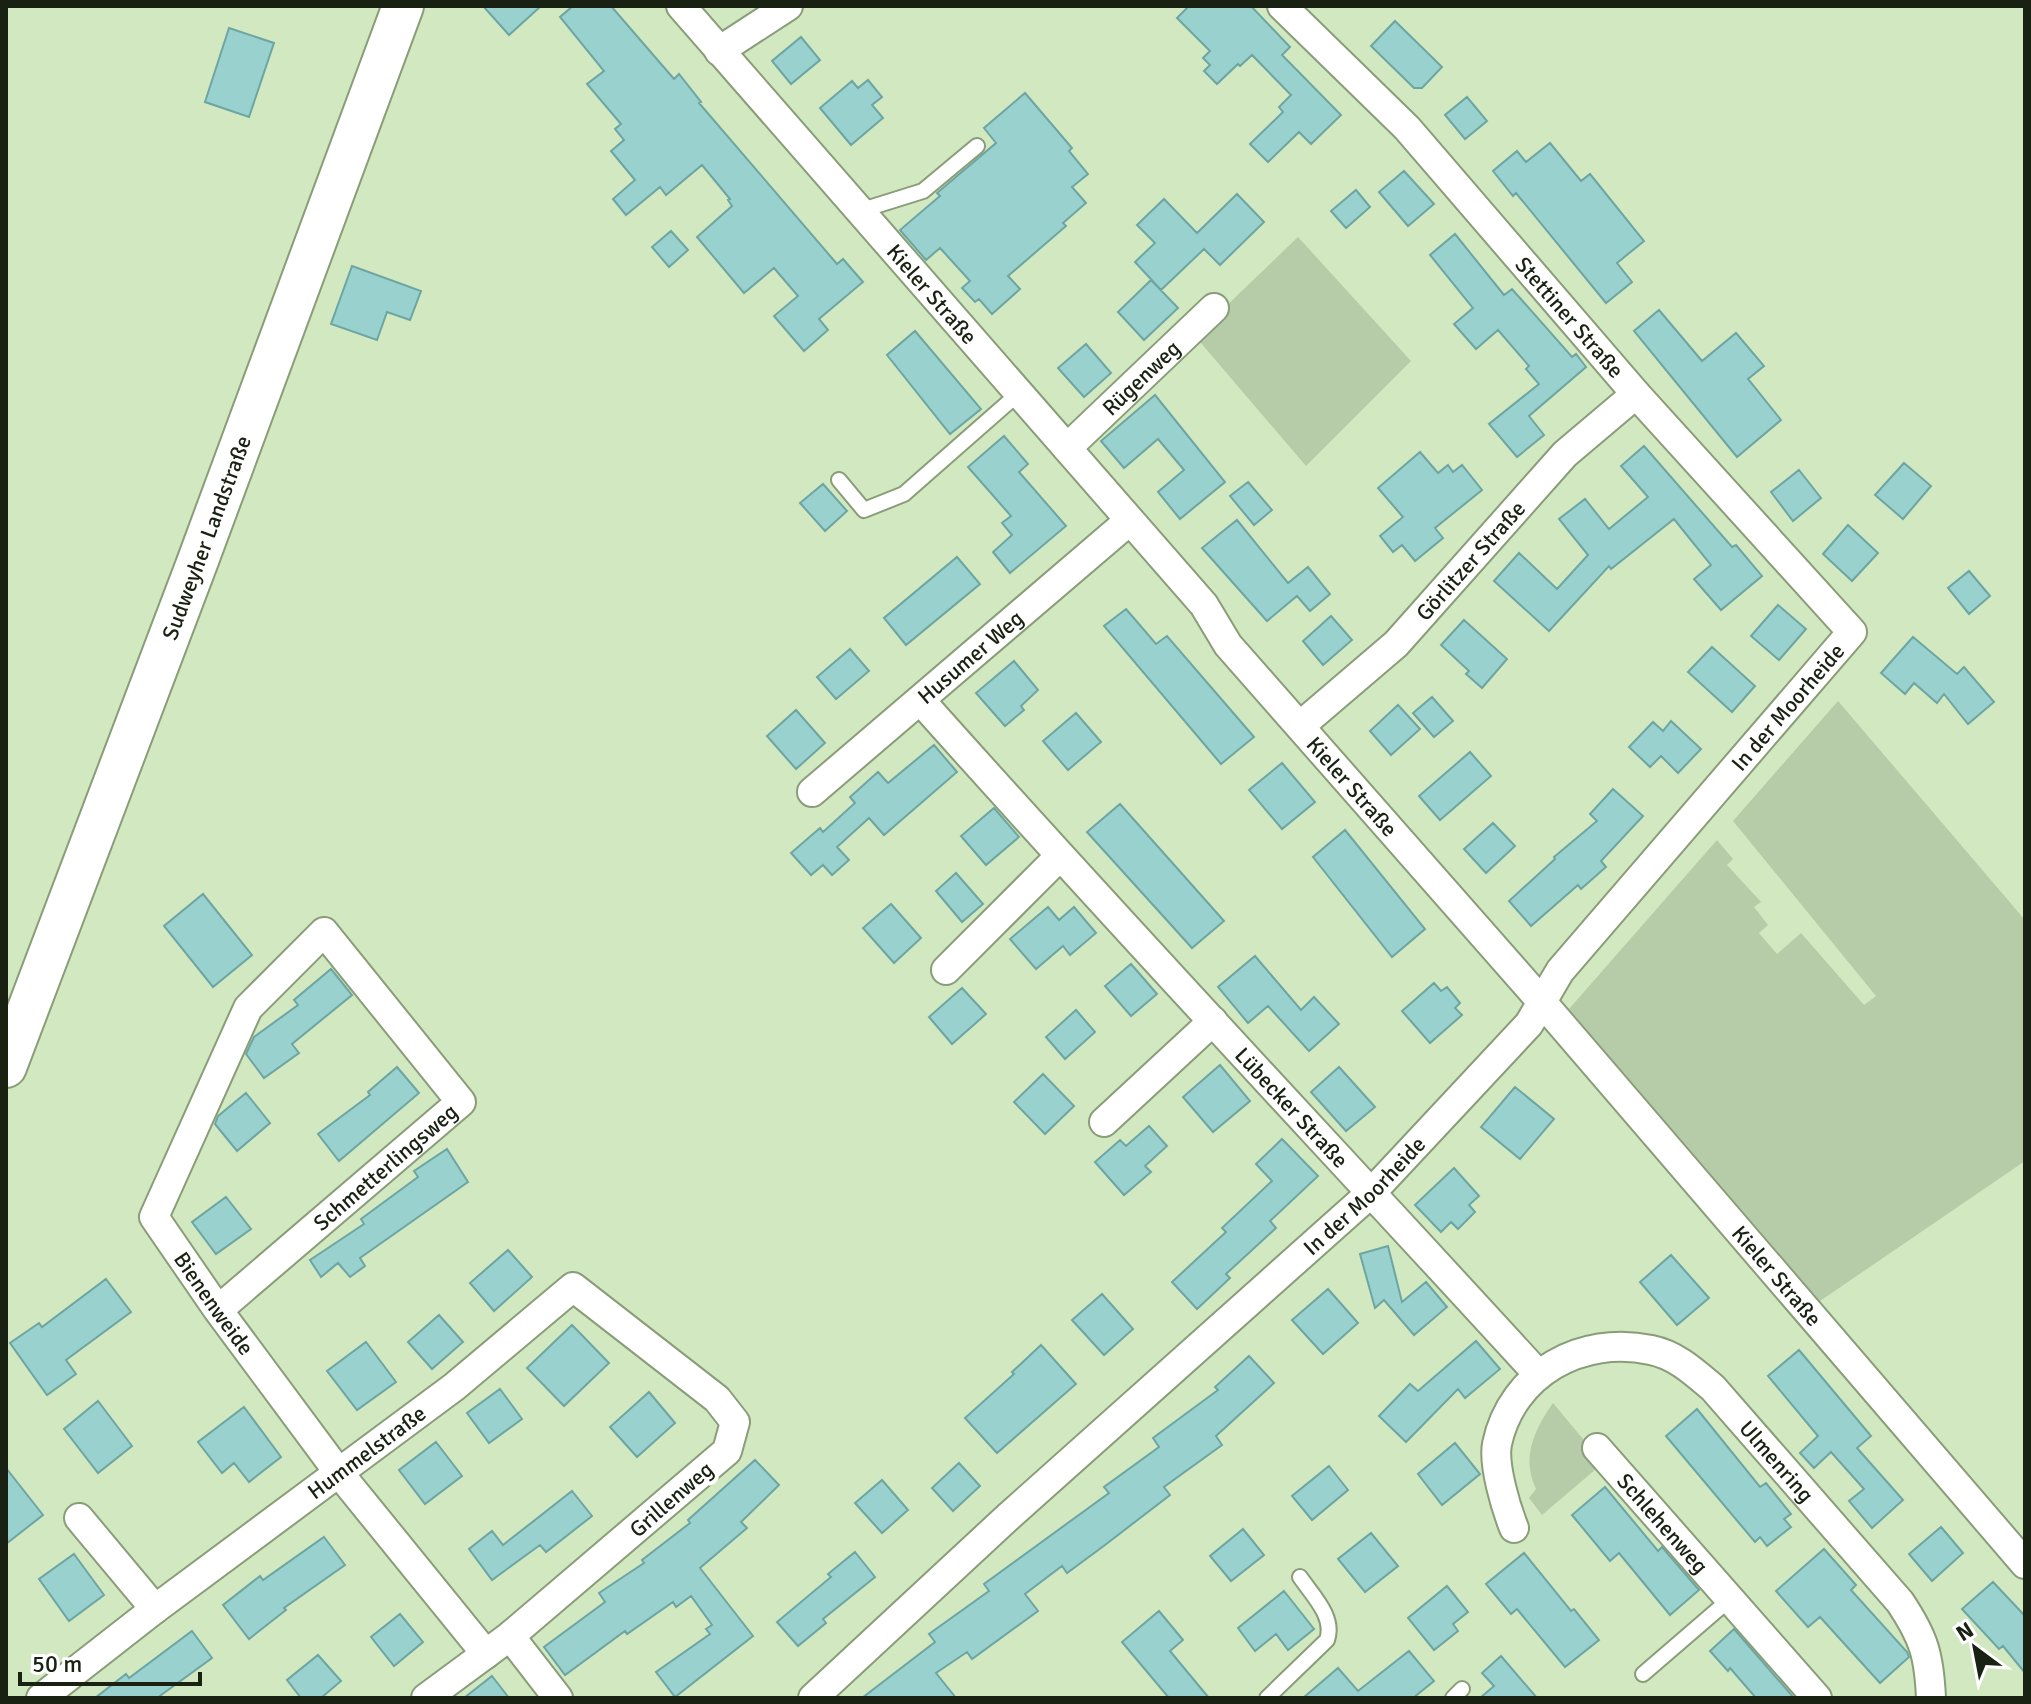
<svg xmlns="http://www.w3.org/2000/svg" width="2031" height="1704" viewBox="0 0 2031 1704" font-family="Signika,sans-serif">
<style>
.green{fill:#b6cba7}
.building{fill:#98d1ce;stroke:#6da5a2;stroke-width:2}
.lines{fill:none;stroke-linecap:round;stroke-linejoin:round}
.service-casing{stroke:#889d78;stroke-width:18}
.minor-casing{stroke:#889d78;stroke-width:32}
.secondary-casing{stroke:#889d78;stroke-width:44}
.service{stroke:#fff;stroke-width:14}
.minor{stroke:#fff;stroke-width:28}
.secondary{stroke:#fff;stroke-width:40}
.labels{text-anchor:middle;stroke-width:8;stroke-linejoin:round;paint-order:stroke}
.street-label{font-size:22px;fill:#182112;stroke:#fff}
</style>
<rect width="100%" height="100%" fill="#d1e8c0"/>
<path class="green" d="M 1298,237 L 1411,361 L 1306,466 L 1195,336 Z
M 1838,701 L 2025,920 L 2025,1161 L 1820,1301 L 1569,1009 L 1717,840 L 1733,859 L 1727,865 L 1761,902 L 1754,907 L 1768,925 L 1759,933 L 1777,954 L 1801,933 L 1864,1005 L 1876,996 L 1733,821 Z
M 1553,1403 L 1603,1463 L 1542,1515 L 1529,1498 L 1536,1489 C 1521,1458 1534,1430 1553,1403 Z"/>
<path class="building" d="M 483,6 L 541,6 L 509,35 Z
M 573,6 L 611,6 L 674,79 L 679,74 L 701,102 L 699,103 L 837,264 L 843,259 L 863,282 L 819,319 L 828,330 L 804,351 L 774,316 L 798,296 L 774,268 L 744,293 L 697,237 L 732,206 L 728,200 L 730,199 L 702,165 L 666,195 L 660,187 L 626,215 L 613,199 L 635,180 L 611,151 L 624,140 L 615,129 L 621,124 L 587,84 L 604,71 L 560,17 Z
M 1189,6 L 1251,6 L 1290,47 L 1282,55 L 1341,115 L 1311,144 L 1299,132 L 1268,162 L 1250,144 L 1283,112 L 1279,107 L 1291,95 L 1252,55 L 1240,66 L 1238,64 L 1217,84 L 1204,71 L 1210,65 L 1203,58 L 1210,51 L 1177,18 Z
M 1395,21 L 1442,67 L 1422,88 L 1414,88 L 1371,46 Z
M 229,28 L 274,43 L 249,117 L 205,102 Z
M 801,37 L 820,60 L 791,84 L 772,61 Z
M 868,80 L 882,97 L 872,105 L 883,118 L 851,145 L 820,108 L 852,81 L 858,88 Z
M 1025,93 L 1072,148 L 1069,151 L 1088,174 L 1072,187 L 1086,203 L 1063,223 L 1066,226 L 1008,276 L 1020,289 L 992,314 L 979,299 L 975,302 L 962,288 L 970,281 L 940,248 L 926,260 L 900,230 L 940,196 L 937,193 L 996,143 L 984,128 Z
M 1467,97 L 1487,121 L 1465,139 L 1445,115 Z
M 1550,143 L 1581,181 L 1590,174 L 1644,241 L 1617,263 L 1632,282 L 1606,303 L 1516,193 L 1513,196 L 1493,171 L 1517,151 L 1526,162 Z
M 1404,171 L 1434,204 L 1408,226 L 1379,192 Z
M 1356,190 L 1370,207 L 1346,228 L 1331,211 Z
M 1237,194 L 1264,222 L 1220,265 L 1204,249 L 1161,290 L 1135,262 L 1155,243 L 1137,225 L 1164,199 L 1197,233 Z
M 671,231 L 688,250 L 669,267 L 652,247 Z
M 1455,234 L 1504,295 L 1512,289 L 1572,357 L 1576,354 L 1586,367 L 1529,416 L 1544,435 L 1517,457 L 1489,424 L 1539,384 L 1526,369 L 1529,366 L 1498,330 L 1476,349 L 1454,324 L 1473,308 L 1430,255 Z
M 352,266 L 421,291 L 410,320 L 387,312 L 377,340 L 331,324 Z
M 1151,280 L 1178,308 L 1144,340 L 1118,312 Z
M 1659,310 L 1702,361 L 1736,333 L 1764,366 L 1748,379 L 1781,420 L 1737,457 L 1634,331 Z
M 915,331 L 981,409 L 950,434 L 887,355 Z
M 1086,344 L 1111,373 L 1084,397 L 1058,368 Z
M 1155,395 L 1225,482 L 1180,519 L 1158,492 L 1184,470 L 1158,439 L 1124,468 L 1101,441 Z
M 1004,436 L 1028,464 L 1019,472 L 1066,526 L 1010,573 L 993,552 L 1012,535 L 1002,523 L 1011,516 L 968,467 Z
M 1644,446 L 1732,547 L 1736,545 L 1762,576 L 1721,610 L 1694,579 L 1711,565 L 1674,519 L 1611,569 L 1609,566 L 1549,631 L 1494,581 L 1519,553 L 1557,589 L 1588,555 L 1559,519 L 1585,499 L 1609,529 L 1648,497 L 1621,466 Z
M 1420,452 L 1438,473 L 1448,465 L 1453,472 L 1462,465 L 1482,490 L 1435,528 L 1443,538 L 1415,561 L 1402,545 L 1393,552 L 1380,536 L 1403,517 L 1378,488 Z
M 1904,463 L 1931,486 L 1903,519 L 1875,495 Z
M 1799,470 L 1821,498 L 1793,521 L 1771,492 Z
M 1248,482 L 1272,510 L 1254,525 L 1230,496 Z
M 823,484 L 847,511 L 825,531 L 800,503 Z
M 1237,520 L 1288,583 L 1308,567 L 1330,594 L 1310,611 L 1297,596 L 1267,621 L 1202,548 Z
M 1848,525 L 1878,553 L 1852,581 L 1823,554 Z
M 957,557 L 980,584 L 906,645 L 884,618 Z
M 1969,571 L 1990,596 L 1969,614 L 1948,588 Z
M 1778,605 L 1806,629 L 1779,660 L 1751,636 Z
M 1126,609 L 1156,644 L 1167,636 L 1254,737 L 1221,764 L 1104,626 Z
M 1331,616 L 1352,640 L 1323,665 L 1303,641 Z
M 1464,620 L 1507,659 L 1482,688 L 1466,674 L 1469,671 L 1441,645 Z
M 1913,637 L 1957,674 L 1964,667 L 1994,702 L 1968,724 L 1944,694 L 1937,703 L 1914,683 L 1905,694 L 1881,673 Z
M 1712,647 L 1755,686 L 1732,712 L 1688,672 Z
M 850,649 L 869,671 L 836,699 L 817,677 Z
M 1014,661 L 1038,690 L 1021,706 L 1024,710 L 1005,726 L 976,693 Z
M 1432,697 L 1453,721 L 1434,737 L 1413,713 Z
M 1398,705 L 1420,729 L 1391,755 L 1370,731 Z
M 796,710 L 825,743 L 796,769 L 767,736 Z
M 1076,713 L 1101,742 L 1068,770 L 1043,741 Z
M 1671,721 L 1701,749 L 1678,773 L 1661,756 L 1650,767 L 1629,747 L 1653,722 L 1663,731 Z
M 934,745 L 957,772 L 884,835 L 869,818 L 837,847 L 849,860 L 832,875 L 823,865 L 811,875 L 791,853 L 820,828 L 823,832 L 855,803 L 850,797 L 878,772 L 888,783 Z
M 1470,752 L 1491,776 L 1440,820 L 1419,796 Z
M 1282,763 L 1315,802 L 1282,829 L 1249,790 Z
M 1613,789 L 1643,816 L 1601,861 L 1606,867 L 1581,889 L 1578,885 L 1531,926 L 1509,901 L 1555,859 L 1554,857 L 1597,821 L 1590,814 Z
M 1120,804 L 1224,921 L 1192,948 L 1087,832 Z
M 994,808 L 1019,837 L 986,865 L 961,836 Z
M 1493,823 L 1515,846 L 1486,873 L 1464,849 Z
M 1345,830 L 1425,929 L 1392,957 L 1313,857 Z
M 956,873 L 983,904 L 962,922 L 936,891 Z
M 203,894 L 252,955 L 213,987 L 164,926 Z
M 891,904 L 921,938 L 894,963 L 863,928 Z
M 1048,907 L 1059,920 L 1074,907 L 1096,933 L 1070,955 L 1063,946 L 1036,969 L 1010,939 Z
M 1255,956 L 1301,1010 L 1314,997 L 1339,1024 L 1309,1051 L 1268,1006 L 1248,1023 L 1218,987 Z
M 1131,964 L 1157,994 L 1131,1016 L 1105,986 Z
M 331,969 L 352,995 L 292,1044 L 299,1053 L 264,1078 L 246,1054 L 254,1037 L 298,1005 L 294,1000 Z
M 1434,983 L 1441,991 L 1447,987 L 1460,1003 L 1455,1008 L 1462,1015 L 1430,1043 L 1402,1011 Z
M 962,988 L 986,1014 L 952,1044 L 929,1017 Z
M 1076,1010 L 1095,1032 L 1065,1059 L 1046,1037 Z
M 1220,1065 L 1250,1101 L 1213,1132 L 1183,1097 Z
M 397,1067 L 419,1093 L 339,1161 L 318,1134 L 370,1095 L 368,1092 Z
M 1339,1067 L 1375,1107 L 1346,1131 L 1311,1092 Z
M 1043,1074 L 1074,1106 L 1045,1134 L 1014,1102 Z
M 1515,1087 L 1554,1119 L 1520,1159 L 1481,1127 Z
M 246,1093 L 270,1123 L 237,1151 L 215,1124 L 218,1116 Z
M 1149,1126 L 1167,1146 L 1145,1166 L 1151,1172 L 1124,1195 L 1095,1162 L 1120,1140 L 1126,1146 Z
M 1282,1139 L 1318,1176 L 1270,1221 L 1276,1228 L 1226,1274 L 1230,1278 L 1197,1309 L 1172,1282 L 1226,1232 L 1222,1228 L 1272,1181 L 1256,1164 Z
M 447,1149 L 468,1182 L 360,1258 L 365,1266 L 350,1277 L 338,1263 L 321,1277 L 310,1260 L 364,1224 L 361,1219 L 418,1177 L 414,1171 Z
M 1454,1168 L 1479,1196 L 1469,1205 L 1475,1212 L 1458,1229 L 1451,1222 L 1441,1232 L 1415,1205 Z
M 226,1197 L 251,1229 L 216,1254 L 192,1222 Z
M 1388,1246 L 1402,1302 L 1426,1282 L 1447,1307 L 1414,1335 L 1384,1300 L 1375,1308 L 1360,1254 Z
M 508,1250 L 532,1277 L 494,1311 L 470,1283 Z
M 1671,1255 L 1709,1298 L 1677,1325 L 1640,1282 Z
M 106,1279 L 131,1312 L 66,1360 L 76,1374 L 47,1395 L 10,1343 L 39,1323 L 42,1327 Z
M 1328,1289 L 1358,1323 L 1323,1354 L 1292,1320 Z
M 1102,1294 L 1133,1329 L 1104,1355 L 1072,1320 Z
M 439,1315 L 463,1342 L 432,1369 L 408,1342 Z
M 572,1325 L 609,1363 L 564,1406 L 527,1368 Z
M 1476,1341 L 1500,1369 L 1465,1398 L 1458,1389 L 1406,1442 L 1379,1416 L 1410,1384 L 1418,1391 Z
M 366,1342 L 396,1382 L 357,1410 L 327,1371 Z
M 1041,1345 L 1076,1384 L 997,1453 L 965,1418 L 1014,1374 L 1012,1372 Z
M 1799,1350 L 1871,1436 L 1857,1448 L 1903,1500 L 1872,1528 L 1849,1501 L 1864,1489 L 1831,1452 L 1814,1468 L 1800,1453 L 1818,1436 L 1768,1376 Z
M 1249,1356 L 1274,1383 L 1216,1436 L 1222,1445 L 1164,1487 L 1170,1495 L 1105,1545 L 1067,1573 L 1062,1566 L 1025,1594 L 1038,1611 L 972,1659 L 967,1652 L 936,1673 L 956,1698 L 862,1698 L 935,1642 L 929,1634 L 989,1591 L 984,1584 L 1109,1493 L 1104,1487 L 1159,1447 L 1153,1438 L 1218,1390 L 1215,1387 Z
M 500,1389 L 522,1419 L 489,1443 L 467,1413 Z
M 649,1392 L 675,1423 L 637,1457 L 610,1427 Z
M 98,1401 L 132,1446 L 98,1473 L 64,1429 Z
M 244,1407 L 281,1457 L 249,1482 L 234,1463 L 222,1473 L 198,1442 Z
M 1697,1409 L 1760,1487 L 1766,1483 L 1791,1514 L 1784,1519 L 1791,1527 L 1767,1546 L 1760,1537 L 1755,1542 L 1666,1436 Z
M 436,1442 L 462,1476 L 425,1504 L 399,1470 Z
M 1455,1443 L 1480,1474 L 1442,1505 L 1418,1474 Z
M 755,1460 L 779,1485 L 741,1522 L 747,1528 L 700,1568 L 753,1636 L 675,1697 L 656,1672 L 710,1634 L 706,1629 L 712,1625 L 691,1596 L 676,1607 L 673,1602 L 627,1634 L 625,1631 L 565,1675 L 544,1647 L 605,1602 L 599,1593 L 644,1563 L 642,1560 L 690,1523 L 688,1520 Z
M 959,1463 L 980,1486 L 953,1511 L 932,1488 Z
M 1329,1466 L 1348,1490 L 1312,1520 L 1292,1496 Z
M 6,1468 L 43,1515 L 6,1544 Z
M 882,1480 L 908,1510 L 882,1533 L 855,1503 Z
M 1605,1487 L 1658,1551 L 1662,1547 L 1699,1590 L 1670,1615 L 1619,1553 L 1610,1561 L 1572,1515 Z
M 572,1491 L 592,1516 L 546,1552 L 540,1545 L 492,1580 L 469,1549 L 492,1531 L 503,1545 Z
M 1941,1527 L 1963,1553 L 1932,1581 L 1909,1554 Z
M 1243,1529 L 1264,1555 L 1231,1581 L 1210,1556 Z
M 1371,1533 L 1398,1566 L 1365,1592 L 1338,1559 Z
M 324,1537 L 345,1565 L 284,1608 L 286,1610 L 249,1639 L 223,1605 L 260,1576 L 263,1580 Z
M 1824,1549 L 1856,1585 L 1851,1590 L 1907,1652 L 1909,1657 L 1880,1683 L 1820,1617 L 1808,1627 L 1776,1591 Z
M 855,1552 L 875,1577 L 823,1619 L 826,1623 L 798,1646 L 777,1622 L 831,1577 L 828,1574 Z
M 1524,1553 L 1571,1611 L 1574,1609 L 1599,1640 L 1565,1667 L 1517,1609 L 1511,1614 L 1486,1584 Z
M 74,1554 L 104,1595 L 69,1621 L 39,1579 Z
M 1993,1582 L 2025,1616 L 2025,1673 L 2003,1646 L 1999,1649 L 1962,1609 Z
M 1447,1586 L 1468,1612 L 1453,1624 L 1458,1631 L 1434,1650 L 1408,1618 Z
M 1284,1591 L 1314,1629 L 1288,1650 L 1276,1634 L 1255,1651 L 1238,1628 Z
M 1159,1611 L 1183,1640 L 1170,1651 L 1209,1698 L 1169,1698 L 1122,1642 Z
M 400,1614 L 423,1642 L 394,1666 L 371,1637 Z
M 1734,1629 L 1794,1698 L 1756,1698 L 1730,1668 L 1728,1671 L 1710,1651 Z
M 192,1631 L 212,1658 L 157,1698 L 95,1698 L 126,1674 L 129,1678 Z
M 1409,1651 L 1434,1681 L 1413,1698 L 1303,1698 L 1338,1668 L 1358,1691 Z
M 318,1655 L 341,1681 L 321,1698 L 301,1698 L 287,1680 Z
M 1501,1656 L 1537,1698 L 1480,1698 L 1494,1686 L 1482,1673 Z
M 492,1676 L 509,1698 L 464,1698 Z"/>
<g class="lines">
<defs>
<path id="service" d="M 859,211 L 923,191 L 977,146
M 839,480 L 864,510 L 904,494 L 1019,393
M 1643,1674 L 1730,1599
M 1267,1698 L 1327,1640 C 1335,1617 1313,1596 1300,1577
M 1453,1698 L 1462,1689"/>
<g id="minor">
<path id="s1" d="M 681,6 L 1204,605 L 1228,645 L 1542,1002 L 2025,1564"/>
<path d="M 719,51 L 788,6"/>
<path id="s2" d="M 1067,448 L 1214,308"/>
<path id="s3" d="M 921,701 C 1123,928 1332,1149 1537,1373"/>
<path id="s4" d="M 1300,726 L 1396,644 L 1565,454 L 1636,394"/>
<path id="s5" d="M 812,792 L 1129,521"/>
<path d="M 946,970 L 1059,857"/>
<path d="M 1104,1122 L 1213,1021"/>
<path id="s6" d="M 218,1310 L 461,1102 L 324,932 L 248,1008 L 154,1217 L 218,1310 L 339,1473 L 486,1654"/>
<path id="s7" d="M 1597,1448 L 1817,1698"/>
<path d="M 79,1518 L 155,1609"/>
<path id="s8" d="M 1514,1528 C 1506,1508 1493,1465 1497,1444 C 1512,1373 1582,1335 1651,1350 C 1676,1355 1694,1372 1713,1388 L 1900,1602 C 1924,1638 1929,1655 1931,1698"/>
<path d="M 510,1636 L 558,1698"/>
<path id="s9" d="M 41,1698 L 155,1609 L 454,1387 L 573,1287 L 717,1399 L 735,1422 L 727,1451 L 510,1636 L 426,1698"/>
<path id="s10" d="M 813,1698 L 1008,1517 L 1372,1192 L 1529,1024 L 1560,971 L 1852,632 L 1636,394 L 1407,128 L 1282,6"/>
</g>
<g id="secondary">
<path id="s11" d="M 6,1067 L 197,563 L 403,6"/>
</g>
</defs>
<use href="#service" class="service-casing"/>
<use href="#minor" class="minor-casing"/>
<use href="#secondary" class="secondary-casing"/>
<use href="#service" class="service"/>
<use href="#minor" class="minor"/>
<use href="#secondary" class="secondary"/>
</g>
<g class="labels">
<g class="street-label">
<text dy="8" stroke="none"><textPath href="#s1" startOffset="382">Kieler Straße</textPath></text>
<text transform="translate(1570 317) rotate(49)" y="8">Stettiner Straße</text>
<text dy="8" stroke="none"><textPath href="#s2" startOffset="102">Rügenweg</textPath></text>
<text dy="8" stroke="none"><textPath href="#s11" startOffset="566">Sudweyher Landstraße</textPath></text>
<text dy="8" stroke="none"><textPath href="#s4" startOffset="238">Görlitzer Straße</textPath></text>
<text dy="8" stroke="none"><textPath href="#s5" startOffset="208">Husumer Weg</textPath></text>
<text dy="8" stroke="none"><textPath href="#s10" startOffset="1394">In der Moorheide</textPath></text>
<text dy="8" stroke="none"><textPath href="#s1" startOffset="1030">Kieler Straße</textPath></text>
<text dy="8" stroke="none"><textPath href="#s3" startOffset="550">Lübecker Straße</textPath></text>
<text dy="8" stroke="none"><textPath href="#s6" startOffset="220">Schmetterlingsweg</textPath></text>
<text dy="8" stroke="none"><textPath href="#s10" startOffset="746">In der Moorheide</textPath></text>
<text dy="8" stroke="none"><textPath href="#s1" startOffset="1678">Kieler Straße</textPath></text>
<text dy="8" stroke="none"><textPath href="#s6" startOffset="980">Bienenweide</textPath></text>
<text dy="8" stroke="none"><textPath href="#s9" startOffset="408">Hummelstraße</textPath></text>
<text dy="8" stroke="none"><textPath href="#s8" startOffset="458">Ulmenring</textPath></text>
<text transform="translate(671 1499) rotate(-41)" y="8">Grillenweg</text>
<text dy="8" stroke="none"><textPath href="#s7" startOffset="100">Schlehenweg</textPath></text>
</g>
</g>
<rect width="2031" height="1704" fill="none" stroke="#182112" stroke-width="16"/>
<g transform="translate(1975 1648) rotate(328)" stroke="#ffffff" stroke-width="6" paint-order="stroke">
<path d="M0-6L14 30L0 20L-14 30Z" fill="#182112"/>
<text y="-12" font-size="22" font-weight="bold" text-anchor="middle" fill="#182112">N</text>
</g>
<path d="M20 1672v12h180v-12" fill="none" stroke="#182112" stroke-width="4"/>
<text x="32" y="1672" font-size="24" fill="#182112" stroke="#ffffff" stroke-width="6" paint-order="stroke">50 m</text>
</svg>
